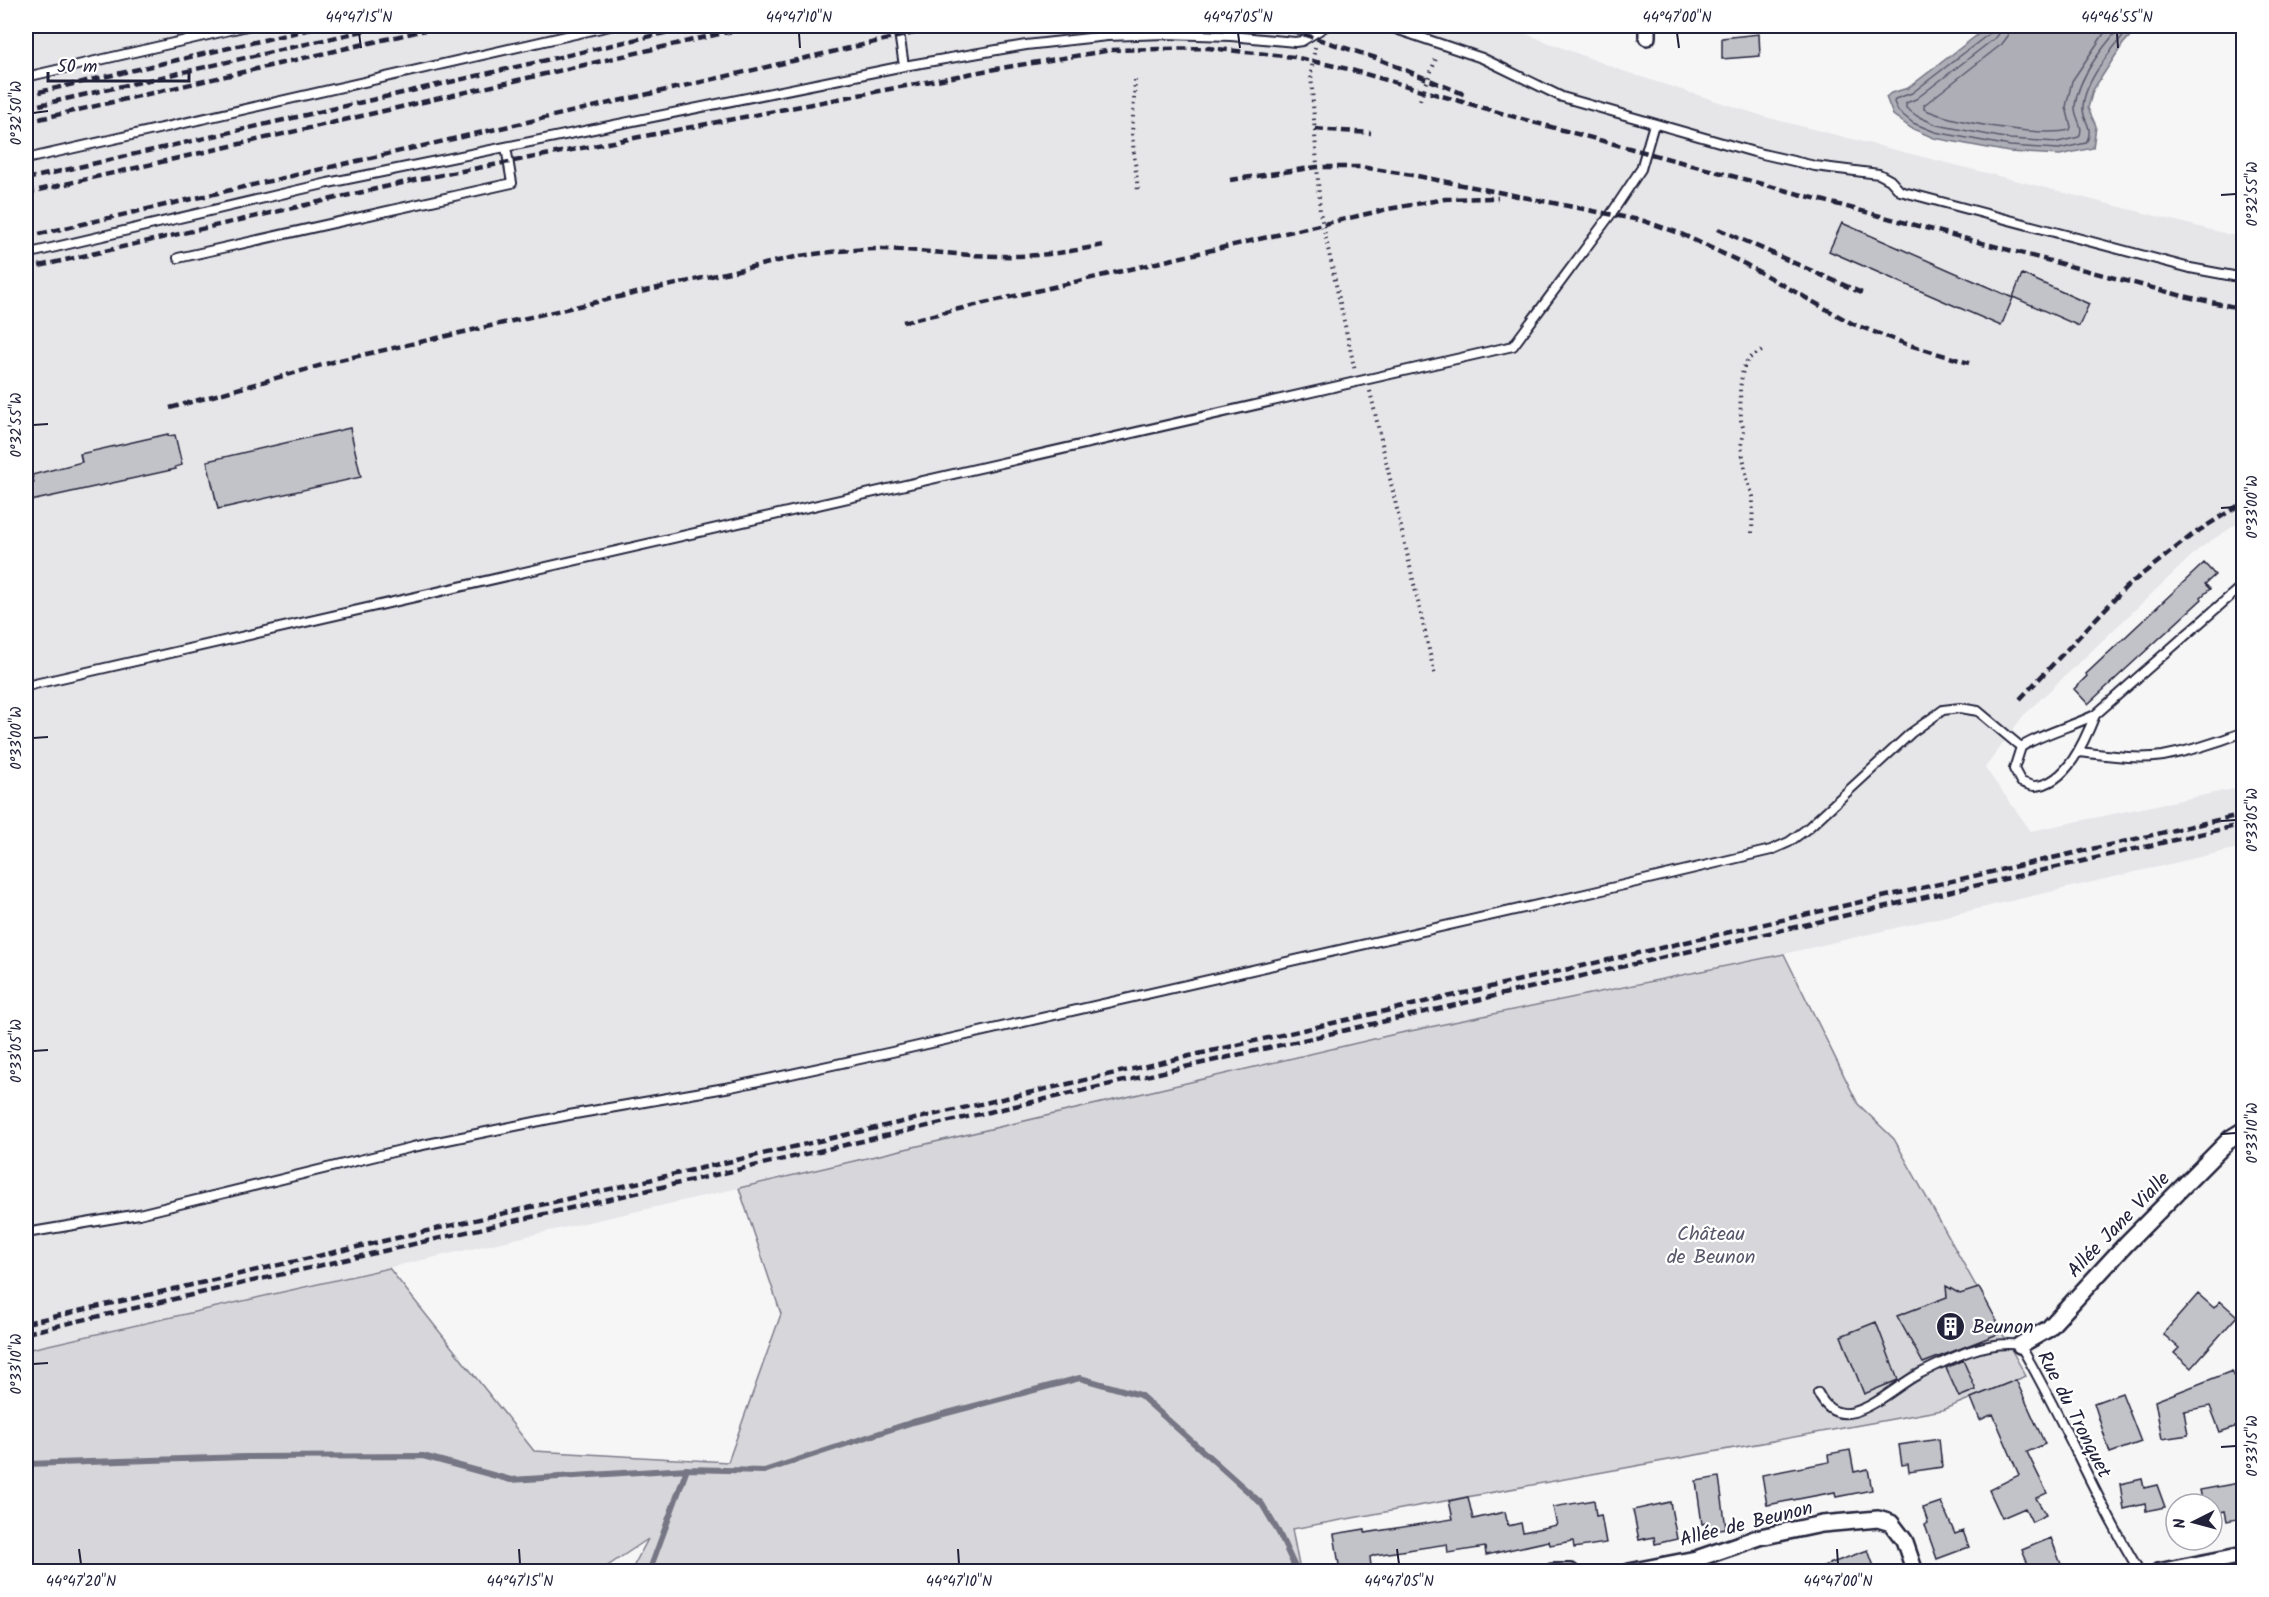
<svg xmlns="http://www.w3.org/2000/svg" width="2269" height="1597" viewBox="0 0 2269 1597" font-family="Kalam,sans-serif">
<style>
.built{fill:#e6e6e9}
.green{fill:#d7d7db;stroke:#7c7c8b;stroke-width:1.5}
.water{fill:#aeaeb7;stroke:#767685;stroke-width:1.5}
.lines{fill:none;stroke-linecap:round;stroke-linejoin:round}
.shore{stroke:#5a5a6d;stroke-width:1.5}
.stream{stroke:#767685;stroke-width:6}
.building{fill:#c2c2c9;stroke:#22223b;stroke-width:1.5}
.service-casing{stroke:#22223b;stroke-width:12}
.minor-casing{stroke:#22223b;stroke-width:20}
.path{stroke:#22223b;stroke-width:4;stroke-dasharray:1.5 4.5;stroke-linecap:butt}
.service{stroke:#fff;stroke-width:8}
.minor{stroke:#fff;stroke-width:15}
.rail{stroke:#22223b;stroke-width:4.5;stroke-dasharray:9 4.5;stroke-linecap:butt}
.ticks{fill:none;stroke:#22223b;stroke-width:2}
.labels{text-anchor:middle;stroke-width:4.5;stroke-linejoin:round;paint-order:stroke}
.street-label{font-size:20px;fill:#22223b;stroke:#fff}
.park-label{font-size:20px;fill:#58586b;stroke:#fff}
.poi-label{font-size:20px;fill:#22223b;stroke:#fff;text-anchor:start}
.neatline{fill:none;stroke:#22223b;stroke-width:2}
.ticks-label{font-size:15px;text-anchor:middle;fill:#22223b}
</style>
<rect width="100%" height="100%" fill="#f6f6f7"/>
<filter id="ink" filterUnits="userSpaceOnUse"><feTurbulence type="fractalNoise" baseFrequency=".0167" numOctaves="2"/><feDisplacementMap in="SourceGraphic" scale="12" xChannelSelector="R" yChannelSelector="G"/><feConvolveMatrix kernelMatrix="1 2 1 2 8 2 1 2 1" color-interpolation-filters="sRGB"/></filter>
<g filter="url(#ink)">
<path class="built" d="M 26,26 L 1505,26 L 1626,72 L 1769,118 L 2243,238 L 2243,520 L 2200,548 L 2023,716 L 1985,768 L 2031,831 L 2243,787 L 2243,847 L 1784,954 L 1391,1035 L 739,1188 L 26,1350 Z"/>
<path class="green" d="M 1784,954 L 1858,1104 L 1894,1139 L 2026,1376 L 1942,1410 L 1292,1529 L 1300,1571 L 631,1571 L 648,1539 L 600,1571 L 26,1572 L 26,1350 L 389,1268 L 534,1451 L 728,1462 L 781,1314 L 739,1188 L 1391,1035 Z"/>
<path class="water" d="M 1989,26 L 2139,26 L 2123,44 L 2093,90 L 2088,108 L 2096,126 L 2093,148 L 2060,155 L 2009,152 L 1934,138 L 1911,128 L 1893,115 L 1886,97 L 1891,93 L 1908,88 Z"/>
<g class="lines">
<path class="shore" d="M 1992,26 L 1990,33 L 1912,93 L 1895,99 L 1894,102 L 1898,111 L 1913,123 L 1935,132 L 2010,146 L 2059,149 L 2086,143 C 2095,127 2082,121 2083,107 C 2084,81 2115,45 2131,26
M 2000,26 L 1999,32 L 1995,38 L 1916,99 L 1906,103 L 1906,108 L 1917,116 L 1937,125 L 2010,139 L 2058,142 L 2079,137 C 2085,126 2074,118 2075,106 C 2078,77 2103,47 2121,26
M 2009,26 L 2008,36 L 2002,44 L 1924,105 L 1924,109 C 1951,122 2040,137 2070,130 L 2071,127 L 2066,107 L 2072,81 L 2109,26"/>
<path class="stream" d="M 26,1464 L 245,1457 L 423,1456 L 511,1480 L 687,1469 L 649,1572
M 687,1469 L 764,1471 L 913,1422 L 1080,1378 L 1140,1395 L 1262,1504 L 1279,1533 L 1294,1565 L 1295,1572"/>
</g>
<path class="building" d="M 1759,34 L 1760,56 L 1722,59 L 1722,38 Z
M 1842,223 L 2013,298 L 2001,326 L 1829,251 Z
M 2022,274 L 2089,304 L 2079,326 L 2013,297 Z
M 350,428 L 361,477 L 218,509 L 207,461 Z
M 168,434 L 168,436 L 175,435 L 182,465 L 175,467 L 176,469 L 26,502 L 26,485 L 34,483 L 32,475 L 82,462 L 80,454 Z
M 2204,563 L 2215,575 L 2205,584 L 2210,589 L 2201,597 L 2202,599 L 2088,704 L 2074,689 L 2087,676 L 2086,674 Z
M 1946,1286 L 1960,1294 L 1979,1288 L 2003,1332 L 1923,1363 L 1897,1316 L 1947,1297 Z
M 2198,1294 L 2214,1308 L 2220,1301 L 2237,1316 L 2191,1368 L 2174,1353 L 2179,1348 L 2163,1334 Z
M 1876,1322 L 1898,1380 L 1864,1394 L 1841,1336 Z
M 1963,1360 L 1976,1390 L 1959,1397 L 1946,1368 Z
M 2232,1371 L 2242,1398 L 2239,1400 L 2244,1411 L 2244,1424 L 2220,1432 L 2210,1406 L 2184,1411 L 2188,1435 L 2162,1439 L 2155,1401 Z
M 2016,1380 L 2045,1444 L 2027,1452 L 2047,1493 L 2036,1498 L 2046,1515 L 2032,1522 L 2025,1508 L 2002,1518 L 1989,1490 L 2019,1475 L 1993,1414 L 1980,1420 L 1971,1398 Z
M 2122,1393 L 2141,1442 L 2110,1453 L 2094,1403 Z
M 1939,1439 L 1942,1467 L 1909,1472 L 1908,1464 L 1902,1465 L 1899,1445 Z
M 1850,1450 L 1854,1472 L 1868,1469 L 1872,1490 L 1836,1497 L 1835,1492 L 1767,1505 L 1762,1475 L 1829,1462 L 1828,1454 Z
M 1719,1477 L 1726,1528 L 1707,1531 L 1706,1523 L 1702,1524 L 1696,1481 Z
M 2142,1479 L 2144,1488 L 2157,1485 L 2165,1507 L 2146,1511 L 2145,1504 L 2124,1509 L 2120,1484 Z
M 2244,1482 L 2244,1503 L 2240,1503 L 2243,1518 L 2227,1521 L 2225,1511 L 2212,1514 L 2212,1504 L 2203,1504 L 2200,1490 Z
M 1468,1497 L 1473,1519 L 1505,1512 L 1508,1526 L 1521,1523 L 1523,1532 L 1557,1525 L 1553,1507 L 1594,1500 L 1596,1516 L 1601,1515 L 1606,1543 L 1574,1548 L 1573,1541 L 1550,1545 L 1549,1541 L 1486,1555 L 1485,1547 L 1448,1553 L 1447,1544 L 1375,1555 L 1370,1557 L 1371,1566 L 1340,1571 L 1334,1534 L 1365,1529 L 1365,1533 L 1453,1519 L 1449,1501 Z
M 1670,1502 L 1677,1539 L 1655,1544 L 1654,1537 L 1639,1540 L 1633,1510 Z
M 1941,1502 L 1955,1534 L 1963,1531 L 1969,1547 L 1937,1559 L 1925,1525 L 1928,1523 L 1923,1508 Z
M 2051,1538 L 2064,1572 L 2031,1572 L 2022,1550 Z
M 1868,1550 L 1876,1572 L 1815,1572 L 1815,1569 Z"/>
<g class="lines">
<defs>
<path id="service" d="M 898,26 L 904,66
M 1387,26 L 1482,58 L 1562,97 L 1754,152 L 1815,166 L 1879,174 L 1890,180 L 1900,191 L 2190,268 L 2244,278
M 26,77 L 247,26
M 26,159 L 610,26
M 26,254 L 328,183 L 904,66 L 1026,45 L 1107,36 L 1165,34 L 1231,36 L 1295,42 L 1302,41 L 1326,26
M 178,258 L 512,183 L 506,147
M 26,686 L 1513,346 L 1611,214 L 1641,169 L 1654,124
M 2095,715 C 2085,740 2067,784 2035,786 C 2031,786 2025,783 2021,782 L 2014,769 L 2021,747 C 2044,733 2070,727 2095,715 L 2244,584
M 2079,752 C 2106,755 2136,760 2163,756 C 2190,751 2218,742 2244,732
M 26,1233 L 139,1214 L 413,1147 L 569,1115 L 731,1087 L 892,1052 L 1594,892 L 1771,850 L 1789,842 L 1808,828 L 1911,733 L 1943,710 L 1960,708 L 1978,711 L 2021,747
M 1818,1393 C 1842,1442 1890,1388 1919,1374 C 1949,1359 1987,1339 2020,1345 C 2064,1419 2095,1499 2140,1572"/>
<path id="minor" d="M 1647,37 L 1647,26
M 2020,1345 L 2048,1329 L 2127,1243 L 2231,1138 L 2244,1130
M 1552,1572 L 1571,1572
M 1629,1572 L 1696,1559 L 1760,1537 L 1822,1524 L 1878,1519 L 1891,1523 L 1904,1540 L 1915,1572
M 2158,1572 L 2244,1555"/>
</defs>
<use href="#service" class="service-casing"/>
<use href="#minor" class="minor-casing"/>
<path class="path" d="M 1315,47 L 1311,73 L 1320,212 L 1355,371
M 1135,80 L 1132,134 L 1138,191
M 1420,100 L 1437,56
M 1370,391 L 1435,676
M 1752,533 L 1753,497 L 1747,478 L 1741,446 L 1744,431 L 1741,420 L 1740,389 L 1743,369 L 1748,359 L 1762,351"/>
<use href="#service" class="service"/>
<use href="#minor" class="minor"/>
<path class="rail" d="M 1278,26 L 1376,58 L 1466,95
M 26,95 L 324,26
M 26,108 L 385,26
M 26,122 L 443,26
M 1315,129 L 1371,133
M 26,179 L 695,26
M 1230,180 L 1317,167 L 1361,167 L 1412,175 L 1644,221 L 1679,233 L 1745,264 L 1853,324 L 1906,344 L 1969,363
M 26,193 L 754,26
M 1718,229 L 1864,294
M 26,237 L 945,26
M 26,269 L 415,180 L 989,70 L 1112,50 L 1208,48 L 1294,57 L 1348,69 L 1529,121 L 1884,217 L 2183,296 L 2244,309
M 903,322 L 1388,209 L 1445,199 L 1498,198
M 170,408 L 340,360 L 800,256 C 827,252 854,249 882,249 C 922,250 962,256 1002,256 C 1036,257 1070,252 1103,245
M 2020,699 L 2126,587 L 2192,535 L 2244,502
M 26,1323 L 2244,814
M 26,1333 L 2244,824"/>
</g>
</g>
<path class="ticks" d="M 359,33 L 361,48M 799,33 L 800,48M 1238,33 L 1240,48M 1677,33 L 1679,48M 2117,33 L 2118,48M 33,113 L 48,111M 2221,195 L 2236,194M 33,425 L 48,424M 2221,508 L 2236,507M 33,738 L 48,737M 2221,821 L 2236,820M 33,1051 L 48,1050M 2221,1134 L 2236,1133M 33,1364 L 48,1363M 2221,1447 L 2236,1446M 79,1549 L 81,1564M 519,1549 L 520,1564M 958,1549 L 959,1564M 1397,1549 L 1399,1564M 1837,1549 L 1838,1564"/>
<defs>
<symbol id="building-disc" viewBox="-11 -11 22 22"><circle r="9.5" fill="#22223b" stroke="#fff"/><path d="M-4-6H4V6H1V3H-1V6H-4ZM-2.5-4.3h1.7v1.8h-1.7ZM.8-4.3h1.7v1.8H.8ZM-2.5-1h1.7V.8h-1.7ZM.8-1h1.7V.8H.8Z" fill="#fff"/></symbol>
</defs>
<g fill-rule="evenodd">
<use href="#building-disc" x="1934" y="1310" width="33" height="33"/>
</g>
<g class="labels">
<g class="street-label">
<text transform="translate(2118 1224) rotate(-46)" y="7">Allée Jane Vialle</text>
<text transform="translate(2075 1414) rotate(63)" y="7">Rue du Tronquet</text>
<text transform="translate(1746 1523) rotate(-14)" y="7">Allée de Beunon</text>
</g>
<g class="park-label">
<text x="1711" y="1240">Château<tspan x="1711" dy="23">de Beunon</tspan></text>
</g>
<g class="poi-label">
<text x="1972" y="1333">Beunon</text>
</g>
</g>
<rect width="2269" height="1597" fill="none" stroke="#fff" stroke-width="66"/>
<g transform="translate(2194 1522) rotate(264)"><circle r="28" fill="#ffffff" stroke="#a7a7b1" stroke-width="1.5"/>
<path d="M0-4.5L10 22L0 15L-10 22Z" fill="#22223b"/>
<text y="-9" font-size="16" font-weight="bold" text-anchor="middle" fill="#22223b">N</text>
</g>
<path d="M48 72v9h141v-9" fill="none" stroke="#22223b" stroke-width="3"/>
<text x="57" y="72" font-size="18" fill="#22223b" stroke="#ffffff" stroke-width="4.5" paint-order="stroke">50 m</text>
<rect x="33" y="33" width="2203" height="1531" class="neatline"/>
<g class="ticks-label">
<text x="359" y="22">44°47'15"N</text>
<text x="799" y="22">44°47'10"N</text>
<text x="1238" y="22">44°47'05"N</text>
<text x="1677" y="22">44°47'00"N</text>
<text x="2117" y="22">44°46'55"N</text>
<text transform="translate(16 113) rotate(-90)" y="5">0°32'50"W</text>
<text transform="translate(2252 194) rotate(-90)" y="5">0°32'55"W</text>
<text transform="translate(16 425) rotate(-90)" y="5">0°32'55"W</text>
<text transform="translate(2252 507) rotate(-90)" y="5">0°33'00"W</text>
<text transform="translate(16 738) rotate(-90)" y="5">0°33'00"W</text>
<text transform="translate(2252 820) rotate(-90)" y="5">0°33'05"W</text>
<text transform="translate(16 1051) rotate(-90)" y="5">0°33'05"W</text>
<text transform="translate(2252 1133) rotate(-90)" y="5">0°33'10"W</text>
<text transform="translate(16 1364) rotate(-90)" y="5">0°33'10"W</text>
<text transform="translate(2252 1446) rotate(-90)" y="5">0°33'15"W</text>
<text x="81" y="1586">44°47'20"N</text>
<text x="520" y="1586">44°47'15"N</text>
<text x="959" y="1586">44°47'10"N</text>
<text x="1399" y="1586">44°47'05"N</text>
<text x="1838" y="1586">44°47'00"N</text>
</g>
</svg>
